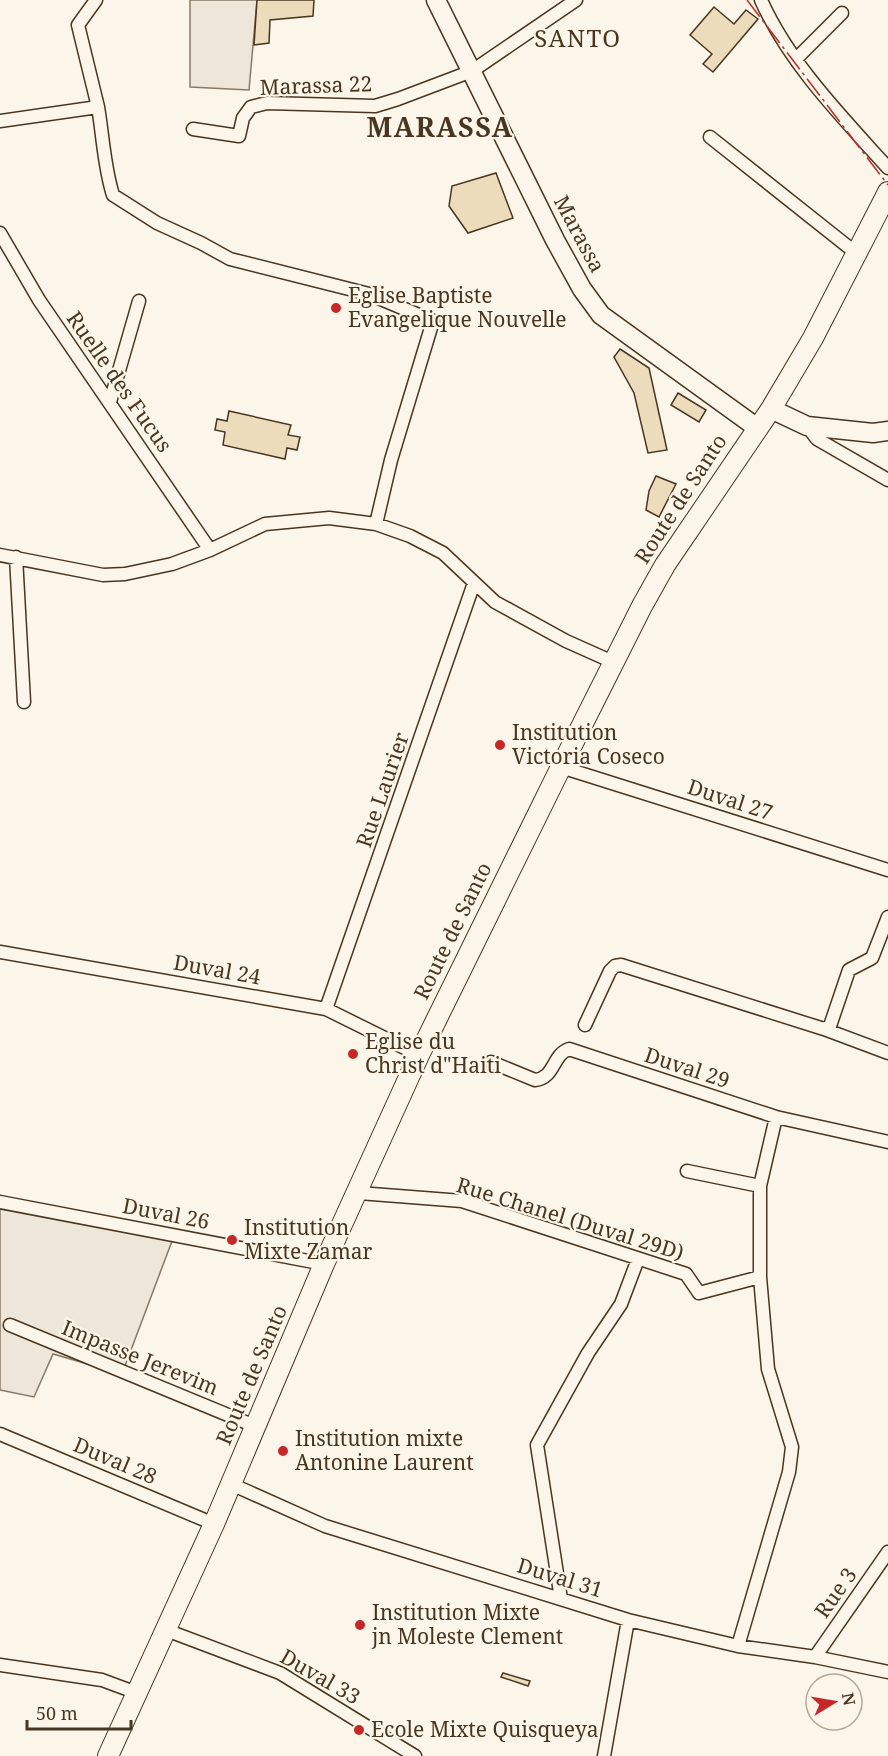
<svg xmlns="http://www.w3.org/2000/svg" width="888" height="1756" viewBox="0 0 888 1756" font-family="'Noto Serif',serif">
<style>
.grass{fill:#ede6d9;stroke:#887966;stroke-width:1.5}
.building{fill:#ecdcbc;stroke:#4a3520;stroke-width:1.5}
.lines{fill:none;stroke-linecap:round;stroke-linejoin:round}
.street-casing{stroke:#4a3520;stroke-width:15}
.secondary-casing{stroke:#4a3520;stroke-width:21}
.primary-casing{stroke:#4a3520;stroke-width:22}
.street{stroke:#fbf6e9;stroke-width:12}
.secondary{stroke:#fbf6e9;stroke-width:18}
.primary{stroke:#fbf6e9;stroke-width:20}
.power{stroke:#c62828;stroke-width:1.5;stroke-dasharray:21 4.5 3 4.5;stroke-linecap:butt}
.poi-dot{fill:#c62828;stroke:#fbf6e9;stroke-width:2}
.labels{text-anchor:middle;stroke-width:4.5;stroke-linejoin:round;paint-order:stroke}
.street-label{font-size:21px;fill:#4a3520;stroke:#fbf6e9}
.poi-label{font-size:21px;fill:#4a3520;stroke:#fbf6e9;text-anchor:start}
.quarter-label{font-size:24px;letter-spacing:1.5px;fill:#4a3520;stroke:#fbf6e9}
.district-label{font-size:27px;font-weight:bold;letter-spacing:1.5px;fill:#4a3520;stroke:#fbf6e9}
</style>
<rect width="100%" height="100%" fill="#fbf6e9"/>
<path class="grass" d="M 190,0 L 257,0 L 249,90 L 190,87 Z
M 0,1206 L 175,1233 L 122,1374 L 53,1354 L 34,1397 L 0,1390 Z"/>
<path class="building" d="M 257,0 L 314,0 L 313,16 L 270,20 L 269,43 L 254,45 Z
M 714,7 L 734,24 L 746,10 L 758,19 L 713,72 L 703,64 L 712,54 L 690,35 Z
M 496,173 L 513,218 L 468,233 L 449,206 L 452,186 Z
M 620,349 L 649,368 L 667,450 L 648,453 L 634,393 L 614,357 Z
M 678,393 L 706,410 L 699,422 L 671,405 Z
M 229,411 L 291,425 L 288,435 L 300,437 L 297,450 L 287,448 L 285,459 L 223,445 L 225,432 L 215,430 L 217,419 L 227,421 Z
M 656,476 L 676,484 L 659,517 L 646,510 L 649,491 Z
M 503,1673 L 530,1681 L 528,1686 L 501,1677 Z"/>
<g class="lines">
<defs>
<path id="street" d="M 761,0 C 789,63 842,117 888,168
M 797,58 L 842,13
M 98,107 C 103,136 104,167 113,195 L 157,223 L 201,243 L 230,259 L 369,294 L 433,321 L 391,460 L 376,524
M 0,121 L 98,107 L 78,25 L 96,0
M 193,129 L 239,136 L 243,118 L 251,107 L 267,103 L 375,106 L 398,99 L 472,71 L 576,0
M 710,137 L 856,253
M 0,233 L 39,300 L 210,550
M 110,402 L 139,301
M 807,426 L 817,439 L 888,480
M 0,555 L 103,575 L 125,574 L 172,564 L 210,550 L 265,524 L 329,518 L 376,524 L 410,536 L 443,553 L 495,602 L 566,641 L 613,662
M 16,557 L 24,702
M 561,767 L 888,870
M 0,952 L 326,1009 L 419,1055
M 326,1009 L 474,583
M 585,1025 L 610,971 L 615,966 L 621,965 L 824,1029 L 830,1026 L 849,970 L 872,958 L 888,917
M 824,1029 L 888,1053
M 491,1062 L 535,1080 C 555,1078 552,1055 569,1049 L 776,1117 L 888,1142
M 687,1171 L 760,1186
M 359,1193 L 462,1201 L 686,1274 L 699,1293 L 760,1277
M 0,1202 L 324,1264
M 10,1325 L 257,1427
M 0,1434 L 214,1524
M 231,1484 L 325,1526 L 628,1620 L 738,1646 L 815,1657 L 888,1672
M 561,1599 L 537,1445 L 588,1353 L 621,1304 L 638,1259
M 166,1630 L 280,1673 L 415,1756
M 738,1646 L 789,1472 L 792,1447 L 768,1369 L 760,1277 L 760,1186 L 776,1117
M 815,1657 L 888,1552
M 0,1665 L 102,1680 L 137,1693
M 604,1756 L 628,1620"/>
<path id="secondary" d="M 436,0 L 555,240 L 582,289 L 601,315 L 756,427
M 771,409 L 807,426 L 873,433 L 888,431"/>
<path id="primary" d="M 108,1756 L 214,1524 L 324,1264 L 419,1055 L 561,767 L 642,606 L 665,565 L 771,409 L 813,338 L 888,192"/>
</defs>
<use href="#street" class="street-casing"/>
<use href="#secondary" class="secondary-casing"/>
<use href="#primary" class="primary-casing"/>
<use href="#street" class="street"/>
<use href="#secondary" class="secondary"/>
<use href="#primary" class="primary"/>
<path class="power" d="M 747,0 L 888,185"/>
</g>
<g class="poi-dot">
<circle cx="336" cy="308" r="6"/>
<circle cx="500" cy="745" r="6"/>
<circle cx="353" cy="1054" r="6"/>
<circle cx="232" cy="1240" r="6"/>
<circle cx="283" cy="1451" r="6"/>
<circle cx="360" cy="1625" r="6"/>
<circle cx="359" cy="1730" r="6"/>
</g>
<g class="labels">
<g class="street-label">
<text transform="translate(316 86) rotate(-2)" y="7">Marassa 22</text>
<text transform="translate(579 234) rotate(62)" y="7">Marassa</text>
<text transform="translate(119 382) rotate(55)" y="7">Ruelle des Fucus</text>
<text transform="translate(681 499) rotate(-57)" y="7">Route de Santo</text>
<text transform="translate(383 790) rotate(-71)" y="7">Rue Laurier</text>
<text transform="translate(730 800) rotate(18)" y="7">Duval 27</text>
<text transform="translate(453 931) rotate(-64)" y="7">Route de Santo</text>
<text transform="translate(217 970) rotate(10)" y="7">Duval 24</text>
<text transform="translate(687 1068) rotate(18)" y="7">Duval 29</text>
<text transform="translate(166 1214) rotate(11)" y="7">Duval 26</text>
<text transform="translate(570 1219) rotate(17)" y="7">Rue Chanel (Duval 29D)</text>
<text transform="translate(140 1358) rotate(22)" y="7">Impasse Jerevim</text>
<text transform="translate(252 1375) rotate(-67)" y="7">Route de Santo</text>
<text transform="translate(115 1461) rotate(23)" y="7">Duval 28</text>
<text transform="translate(560 1578) rotate(17)" y="7">Duval 31</text>
<text transform="translate(836 1593) rotate(-55)" y="7">Rue 3</text>
<text transform="translate(320 1677) rotate(30)" y="7">Duval 33</text>
</g>
<g class="poi-label">
<text x="348" y="303">Eglise Baptiste<tspan x="348" dy="24">Evangelique Nouvelle</tspan></text>
<text x="512" y="740">Institution<tspan x="512" dy="24">Victoria Coseco</tspan></text>
<text x="365" y="1049">Eglise du<tspan x="365" dy="24">Christ d"Haiti</tspan></text>
<text x="244" y="1235">Institution<tspan x="244" dy="24">Mixte Zamar</tspan></text>
<text x="295" y="1446">Institution mixte<tspan x="295" dy="24">Antonine Laurent</tspan></text>
<text x="372" y="1620">Institution Mixte<tspan x="372" dy="24">jn Moleste Clement</tspan></text>
<text x="371" y="1737">Ecole Mixte Quisqueya</text>
</g>
<g class="quarter-label">
<text x="578" y="47">SANTO</text>
</g>
<g class="district-label">
<text x="440" y="137">MARASSA</text>
</g>
</g>
<g transform="translate(834 1702) rotate(79)"><circle r="28" fill="#fbf6e9" stroke="#b4a999" stroke-width="1.5"/>
<path d="M0-4.5L10 22L0 15L-10 22Z" fill="#c62828"/>
<text y="-9" font-size="16" font-weight="bold" text-anchor="middle" fill="#4a3520">N</text>
</g>
<path d="M27 1720v9h104v-9" fill="none" stroke="#4a3520" stroke-width="3"/>
<text x="36" y="1720" font-size="18" fill="#4a3520" stroke="#fbf6e9" stroke-width="4.5" paint-order="stroke">50 m</text>
</svg>
